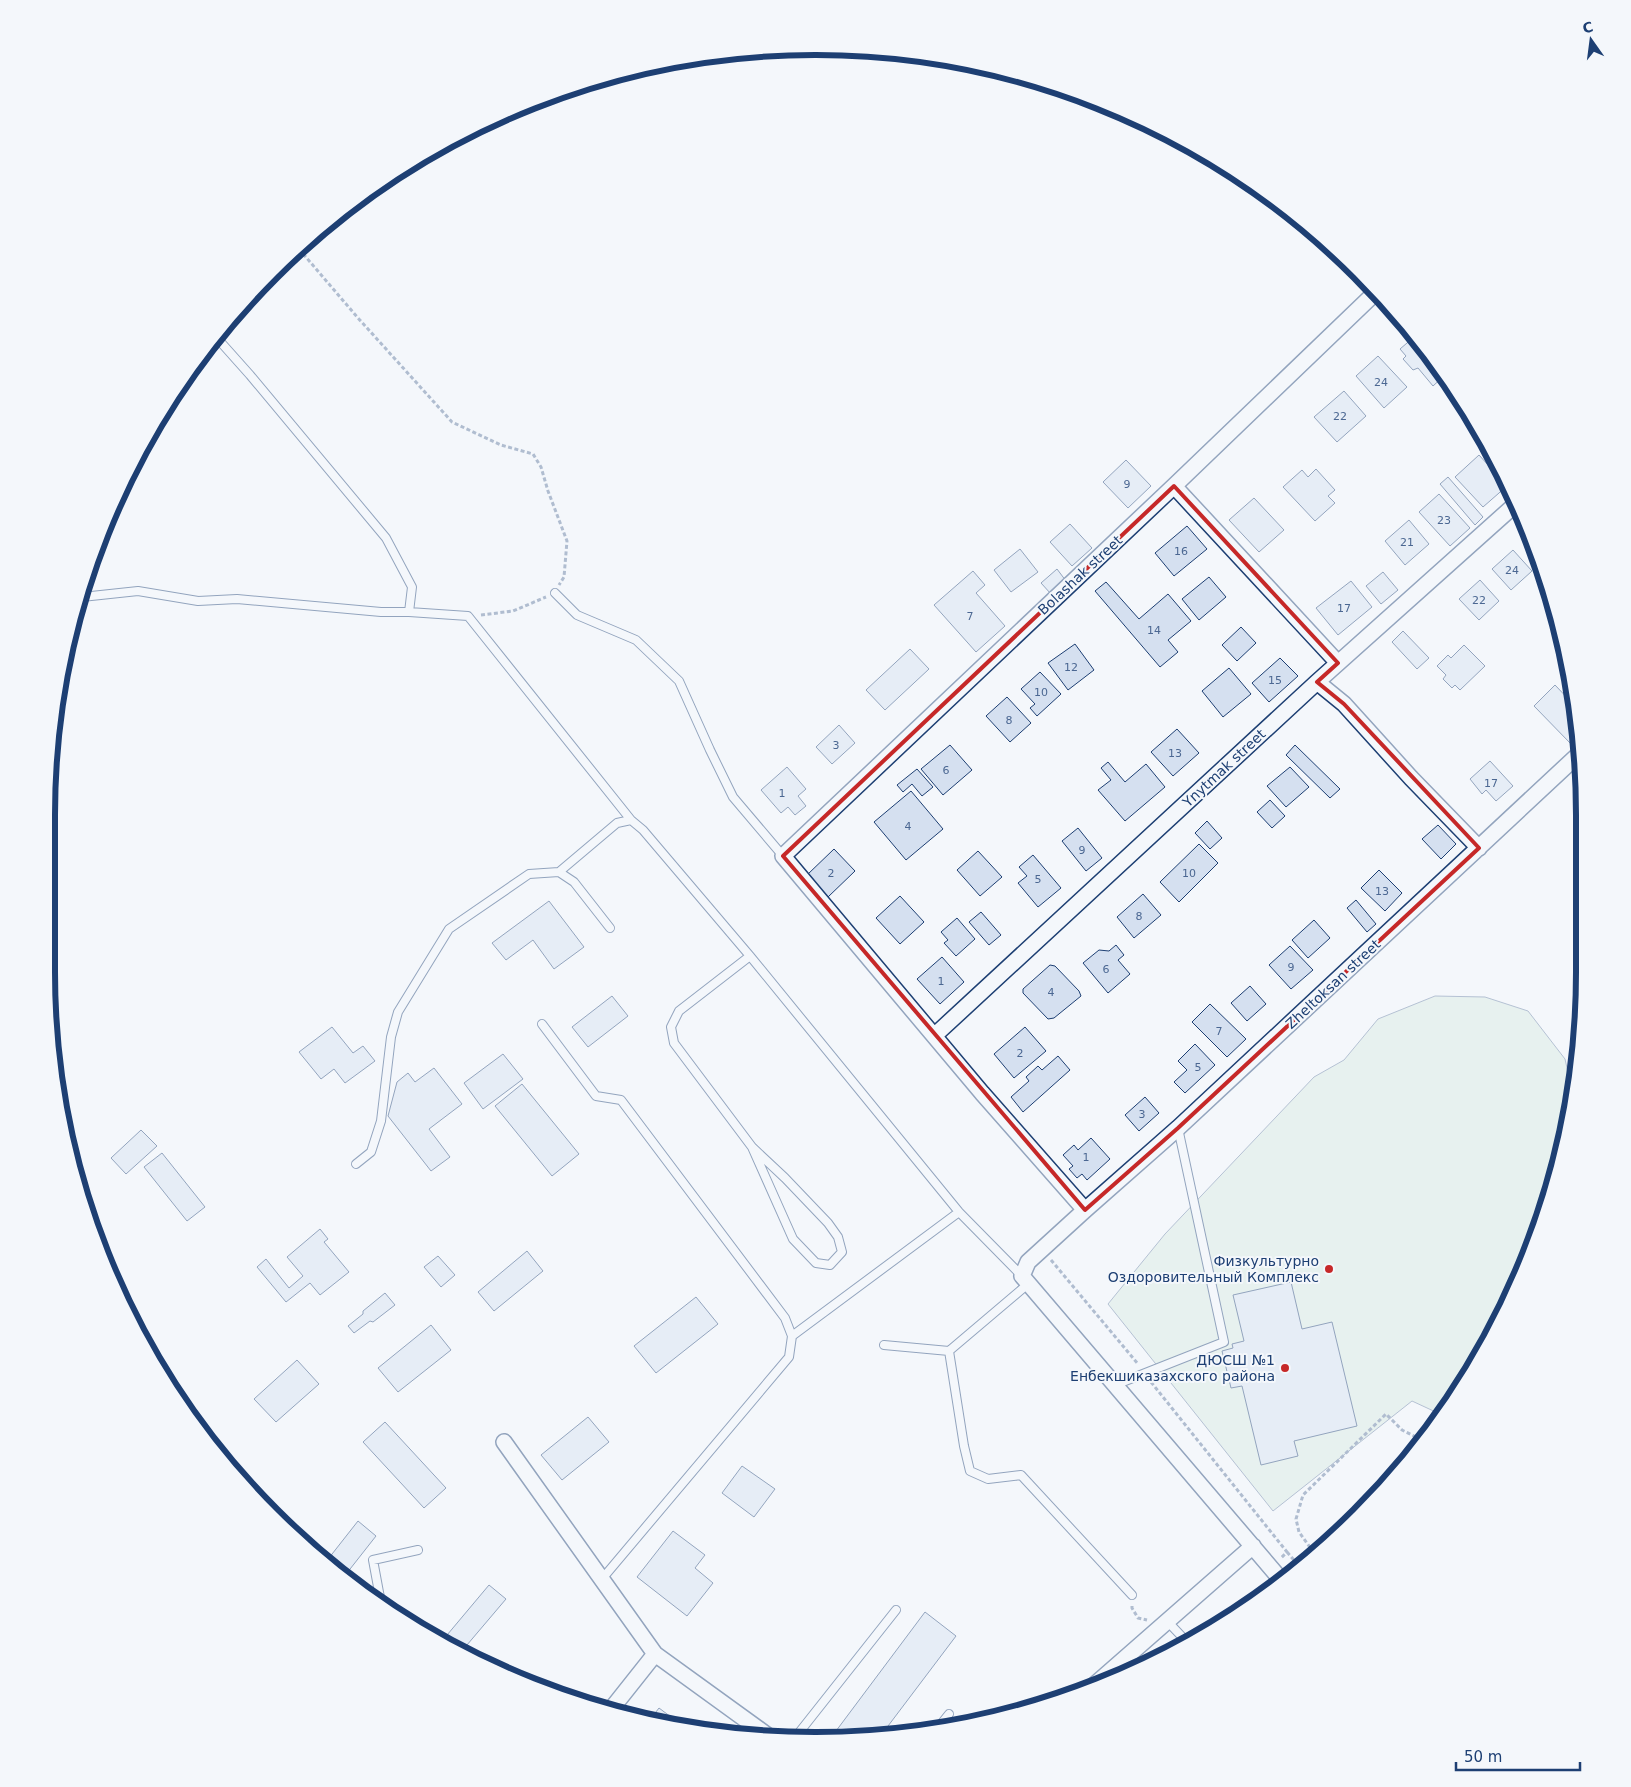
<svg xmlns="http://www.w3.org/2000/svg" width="1631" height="1787" viewBox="0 0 1631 1787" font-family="'DejaVu Sans',sans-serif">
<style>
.green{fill:#d7e8df;stroke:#687fa3}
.building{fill:#d5e0f0;stroke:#1d3f73}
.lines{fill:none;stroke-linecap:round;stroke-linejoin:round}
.service-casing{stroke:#1d3f73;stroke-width:10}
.minor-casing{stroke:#1d3f73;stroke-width:18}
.path{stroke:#5e769c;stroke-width:3;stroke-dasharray:4 2.5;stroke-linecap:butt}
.service{stroke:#f4f7fb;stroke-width:8}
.minor{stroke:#f4f7fb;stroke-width:15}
.marked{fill:none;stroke:#c62828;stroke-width:4;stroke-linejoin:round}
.poi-dot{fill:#c62828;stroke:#f4f7fb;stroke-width:2}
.labels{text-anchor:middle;stroke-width:4;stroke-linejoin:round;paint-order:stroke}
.number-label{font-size:11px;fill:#4b6792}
.street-label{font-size:14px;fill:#1d3f73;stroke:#f4f7fb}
.poi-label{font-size:14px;fill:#1d3f73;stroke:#f4f7fb;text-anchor:end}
.rim{fill:none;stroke:#1d3f73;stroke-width:6}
</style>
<rect width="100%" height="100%" fill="#f4f7fb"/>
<path class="green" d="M 1435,996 L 1485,997 L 1528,1011 L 1565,1059 L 1573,1095 L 1544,1218 L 1482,1356 L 1440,1414 L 1412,1401 L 1273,1511 L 1108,1304 L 1165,1234 L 1314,1077 L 1344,1060 L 1378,1019 Z"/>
<path class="building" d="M 1414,337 L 1445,375 L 1433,386 L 1418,368 L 1413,370 L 1403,359 L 1406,356 L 1400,349 Z
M 1378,356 L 1407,387 L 1384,408 L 1356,376 Z
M 1344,391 L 1366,416 L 1337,442 L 1314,417 Z
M 1479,433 L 1493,458 L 1475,437 Z
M 1479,455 L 1507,486 L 1483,507 L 1455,477 Z
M 1126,460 L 1151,486 L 1128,508 L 1103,482 Z
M 1316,469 L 1335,490 L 1328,496 L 1335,503 L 1315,521 L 1283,487 L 1302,470 L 1308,477 Z
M 1448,477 L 1483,517 L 1475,525 L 1440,484 Z
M 1439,494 L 1470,528 L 1450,546 L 1419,512 Z
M 1254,498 L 1284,530 L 1259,552 L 1229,520 Z
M 1409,520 L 1429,544 L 1405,565 L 1385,541 Z
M 1070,524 L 1092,548 L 1072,566 L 1050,542 Z
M 1187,526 L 1207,549 L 1174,576 L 1155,553 Z
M 1020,549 L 1038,572 L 1011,592 L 994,570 Z
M 1513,550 L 1532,571 L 1511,590 L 1492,569 Z
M 1057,569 L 1066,581 L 1051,594 L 1041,583 Z
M 973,571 L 985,585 L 976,593 L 1005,626 L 976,652 L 934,605 Z
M 1383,572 L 1398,590 L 1381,604 L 1366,586 Z
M 1209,577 L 1226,597 L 1199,620 L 1182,599 Z
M 1480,580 L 1499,601 L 1479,620 L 1459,599 Z
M 1351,581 L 1372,607 L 1338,635 L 1316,608 Z
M 1106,582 L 1139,619 L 1168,594 L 1191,621 L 1168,640 L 1178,652 L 1160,667 L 1095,591 Z
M 1241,627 L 1256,643 L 1237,661 L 1222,645 Z
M 1403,631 L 1429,658 L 1417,669 L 1392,642 Z
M 1075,644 L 1094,670 L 1068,690 L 1048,663 Z
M 1464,645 L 1485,666 L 1460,690 L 1455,685 L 1452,688 L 1443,679 L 1446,675 L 1437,666 L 1448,655 L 1451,658 Z
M 910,649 L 929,669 L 885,710 L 866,690 Z
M 1280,658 L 1298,676 L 1269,702 L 1252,683 Z
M 1229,668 L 1251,694 L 1223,717 L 1202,691 Z
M 1040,672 L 1061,694 L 1037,716 L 1030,708 L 1035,704 L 1021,689 Z
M 1555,685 L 1574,705 L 1574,711 L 1572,712 L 1575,715 L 1577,738 L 1571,744 L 1534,706 Z
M 1007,697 L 1031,723 L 1010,742 L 986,716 Z
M 839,725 L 855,743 L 832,764 L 816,747 Z
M 1177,729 L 1199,753 L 1173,776 L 1151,752 Z
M 950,745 L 972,770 L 943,795 L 921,769 Z
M 1295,745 L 1340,789 L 1330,798 L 1286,755 Z
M 1490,761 L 1513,786 L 1496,801 L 1486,790 L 1482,794 L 1470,779 Z
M 1108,762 L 1125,782 L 1146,764 L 1165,787 L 1125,821 L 1098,790 L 1111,780 L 1101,768 Z
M 787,767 L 806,789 L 798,796 L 806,806 L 795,815 L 788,807 L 781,813 L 761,790 Z
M 1290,767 L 1309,787 L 1286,807 L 1267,786 Z
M 917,769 L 933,787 L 922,796 L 912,784 L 903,792 L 897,785 Z
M 911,791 L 943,829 L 906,860 L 874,822 Z
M 1270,800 L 1285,816 L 1272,828 L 1257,812 Z
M 1207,821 L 1222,838 L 1210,849 L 1195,833 Z
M 1438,825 L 1456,844 L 1441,859 L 1422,839 Z
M 1078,828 L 1102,858 L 1086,871 L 1062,841 Z
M 1199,844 L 1218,863 L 1179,902 L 1160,882 Z
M 834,849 L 855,871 L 828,897 L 807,875 Z
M 978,851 L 1002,877 L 980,896 L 957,870 Z
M 1033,855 L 1061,888 L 1038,907 L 1018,883 L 1027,876 L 1019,867 Z
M 1379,870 L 1402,893 L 1385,911 L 1361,888 Z
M 1143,894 L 1161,915 L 1134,938 L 1117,917 Z
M 900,896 L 924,922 L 900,944 L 876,918 Z
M 1356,900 L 1376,924 L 1367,932 L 1347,908 Z
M 549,901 L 584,947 L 554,969 L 533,940 L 506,960 L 492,943 Z
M 981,912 L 1001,935 L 989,945 L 969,922 Z
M 957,918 L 975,939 L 956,956 L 944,943 L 948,940 L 941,932 Z
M 1314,920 L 1330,938 L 1308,958 L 1292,940 Z
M 1116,945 L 1124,955 L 1118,960 L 1130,974 L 1108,993 L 1083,963 L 1099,950 L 1109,951 Z
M 1290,946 L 1313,970 L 1291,989 L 1269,965 Z
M 942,957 L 964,982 L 940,1004 L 917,979 Z
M 1050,965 L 1055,966 L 1079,991 L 1081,996 L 1054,1018 L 1048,1019 L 1023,993 L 1023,989 Z
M 1250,986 L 1266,1004 L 1247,1021 L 1231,1003 Z
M 612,996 L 628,1016 L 588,1047 L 572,1027 Z
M 1210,1004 L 1246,1039 L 1227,1057 L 1192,1022 Z
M 332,1027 L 353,1053 L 363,1046 L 375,1061 L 345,1083 L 334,1069 L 321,1079 L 299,1052 Z
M 1025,1027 L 1046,1051 L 1014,1078 L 994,1054 Z
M 1195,1044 L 1215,1065 L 1185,1093 L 1174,1082 L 1187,1070 L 1178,1061 Z
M 503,1054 L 523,1079 L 483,1109 L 464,1083 Z
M 1058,1056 L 1070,1070 L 1023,1112 L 1011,1097 L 1029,1081 L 1026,1077 L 1038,1066 L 1042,1070 Z
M 434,1068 L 462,1104 L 429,1129 L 450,1157 L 431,1171 L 388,1116 L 397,1082 L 408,1073 L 415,1082 Z
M 522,1084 L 579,1154 L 552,1176 L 495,1106 Z
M 1145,1097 L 1159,1113 L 1139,1131 L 1125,1115 Z
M 141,1130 L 157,1146 L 126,1174 L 111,1158 Z
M 1091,1138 L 1110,1159 L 1087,1180 L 1082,1174 L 1077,1178 L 1069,1169 L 1073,1166 L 1063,1155 L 1074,1145 L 1078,1150 Z
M 162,1153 L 205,1207 L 187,1221 L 144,1167 Z
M 320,1229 L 328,1239 L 324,1242 L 349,1272 L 320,1295 L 310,1283 L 286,1302 L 257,1267 L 266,1259 L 289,1288 L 303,1276 L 287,1257 Z
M 527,1251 L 543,1271 L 494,1311 L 478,1292 Z
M 438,1256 L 455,1275 L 441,1287 L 424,1267 Z
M 1291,1282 L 1302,1329 L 1332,1322 L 1357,1426 L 1294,1441 L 1298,1456 L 1261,1465 L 1242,1386 L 1231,1388 L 1222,1351 L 1233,1348 L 1232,1344 L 1244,1341 L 1233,1295 Z
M 385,1293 L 395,1305 L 373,1322 L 370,1321 L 354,1333 L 348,1326 L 363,1314 L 363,1311 Z
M 696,1297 L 718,1324 L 656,1373 L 634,1346 Z
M 431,1325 L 451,1350 L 398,1392 L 378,1368 Z
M 297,1360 L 319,1384 L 276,1422 L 254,1399 Z
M 588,1417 L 609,1442 L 562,1480 L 541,1455 Z
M 385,1422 L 446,1488 L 424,1508 L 363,1442 Z
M 742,1466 L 775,1489 L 754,1517 L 722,1493 Z
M 358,1521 L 376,1536 L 343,1578 L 325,1563 Z
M 673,1531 L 705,1555 L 695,1568 L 713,1583 L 687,1616 L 637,1577 Z
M 489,1585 L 506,1599 L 461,1652 L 442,1641 Z
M 925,1612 L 956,1636 L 882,1734 L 839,1738 L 833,1735 Z
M 659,1708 L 687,1729 L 649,1721 Z"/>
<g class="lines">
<defs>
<path id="service" d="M 217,338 L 250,375 L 386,538 L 412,587 L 409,612
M 555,593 L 577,615 L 636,640 L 679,681 L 710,750 L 733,797 L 783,856
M 82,597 L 138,591 L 198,601 L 237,599 L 381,612 L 409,612 L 468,616 L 631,820
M 559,872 L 617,823 L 631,820 L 643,830 L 750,956 L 959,1212 L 1022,1276
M 750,956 L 679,1011 L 671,1027 L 674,1043 L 752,1147 L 785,1178 L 828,1223 L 838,1237 L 842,1252 L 830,1265 L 816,1263 L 793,1239 L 752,1147
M 542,1024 L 596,1096 L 621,1100 L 785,1318 L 792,1336 L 789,1357 L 602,1579
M 356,1164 L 371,1152 L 381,1121 L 391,1037 L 398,1012 L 449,929 L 529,874 L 559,872 L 574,882 L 610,928
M 1028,1284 L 949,1351 L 964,1446 L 970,1471 L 988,1479 L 1021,1475 L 1132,1595
M 792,1336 L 959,1212
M 884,1345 L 949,1351
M 1115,1385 L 1224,1342 L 1178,1128
M 381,1603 L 373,1560 L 418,1550
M 1168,1622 L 1187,1642
M 937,1729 L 949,1714
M 794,1739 L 896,1610"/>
<path id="minor" d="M 1174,486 L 1338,663
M 1317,682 L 1344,704 L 1411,778 L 1479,848
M 934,1036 L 1317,682 L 1517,503
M 1085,1210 L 982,1093 L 783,856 L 1174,486 L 1376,292
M 504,1442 L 655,1654 L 771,1738
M 1283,1582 L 1022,1276 L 1028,1262 L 1085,1210 L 1178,1128 L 1579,754
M 1091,1688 L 1253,1546
M 609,1712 L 655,1654"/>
</defs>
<use href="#service" class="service-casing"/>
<use href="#minor" class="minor-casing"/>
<path class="path" d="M 299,249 L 358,318 L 452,422 L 501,445 L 533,454 L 541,467 L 548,491 L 567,541 L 564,577 L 559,585
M 481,615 L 513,611 L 546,597
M 1051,1260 L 1138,1364
M 1151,1382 L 1287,1552 L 1281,1558
M 1287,1552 L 1300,1567
M 1314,1553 L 1299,1532 L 1296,1519 L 1303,1495 L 1386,1414 L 1402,1430 L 1422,1440
M 1132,1606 L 1132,1608 L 1138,1618 L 1147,1620"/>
<use href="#service" class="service"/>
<use href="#minor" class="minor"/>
</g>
<path d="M0 0H1631V1787H0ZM 1174,486 L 1338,663 L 1317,682 L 1344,704 L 1479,848 L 1178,1128 L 1085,1210 L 783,856 Z" fill="#f4f7fb" fill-opacity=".55" fill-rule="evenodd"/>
<path class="marked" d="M 1174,486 L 1338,663 L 1317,682 L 1344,704 L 1479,848 L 1178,1128 L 1085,1210 L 783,856 Z"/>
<g class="poi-dot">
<circle cx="1329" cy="1269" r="5"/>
<circle cx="1285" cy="1368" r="5"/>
</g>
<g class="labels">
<g class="number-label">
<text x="1381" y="386">24</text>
<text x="1340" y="420">22</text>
<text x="1127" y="488">9</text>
<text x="1444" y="524">23</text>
<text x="1407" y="546">21</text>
<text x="1181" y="555">16</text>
<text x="1512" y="574">24</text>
<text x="1479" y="604">22</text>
<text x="1344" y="612">17</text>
<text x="970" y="620">7</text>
<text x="1154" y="634">14</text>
<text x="1071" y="671">12</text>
<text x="1275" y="684">15</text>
<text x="1041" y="696">10</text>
<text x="1009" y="724">8</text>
<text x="836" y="749">3</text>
<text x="1175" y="757">13</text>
<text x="946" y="774">6</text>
<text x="1491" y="787">17</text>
<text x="782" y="797">1</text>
<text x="908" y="830">4</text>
<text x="1082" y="854">9</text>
<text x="831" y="877">2</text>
<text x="1189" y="877">10</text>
<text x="1038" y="883">5</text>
<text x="1382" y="895">13</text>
<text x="1139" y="920">8</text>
<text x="1291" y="971">9</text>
<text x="1106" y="973">6</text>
<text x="941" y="985">1</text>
<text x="1051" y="996">4</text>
<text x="1219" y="1035">7</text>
<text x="1020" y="1057">2</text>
<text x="1198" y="1071">5</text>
<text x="1142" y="1118">3</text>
<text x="1086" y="1161">1</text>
</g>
<g class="street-label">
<text transform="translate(1080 575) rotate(-43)" y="5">Bolashak street</text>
<text transform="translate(1224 768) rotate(-43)" y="5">Ynytmak street</text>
<text transform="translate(1333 984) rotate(-43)" y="5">Zheltoksan street</text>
</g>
<g class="poi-label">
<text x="1319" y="1266">Физкультурно<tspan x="1319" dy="16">Оздоровительный Комплекс</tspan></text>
<text x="1275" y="1365">ДЮСШ №1<tspan x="1275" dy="16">Енбекшиказахского района</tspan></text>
</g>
</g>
<path d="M0 0H1631V1787H0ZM815 55H816A760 760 0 0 1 1576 815V972A760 760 0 0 1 816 1732H815A760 760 0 0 1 55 972V815A760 760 0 0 1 815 55Z" fill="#f4f7fb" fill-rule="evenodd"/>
<path class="rim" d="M815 55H816A760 760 0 0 1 1576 815V972A760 760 0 0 1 816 1732H815A760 760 0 0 1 55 972V815A760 760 0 0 1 815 55Z"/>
<g transform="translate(1591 40) rotate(346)" stroke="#f4f7fb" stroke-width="4" paint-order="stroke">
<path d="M0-4L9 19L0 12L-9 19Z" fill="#1d3f73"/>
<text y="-8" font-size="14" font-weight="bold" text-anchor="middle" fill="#1d3f73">С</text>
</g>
<path d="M1456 1762v8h124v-8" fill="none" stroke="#1d3f73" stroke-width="2.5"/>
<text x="1464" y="1762" font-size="15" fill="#1d3f73" stroke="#f4f7fb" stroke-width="4" paint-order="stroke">50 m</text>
</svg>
